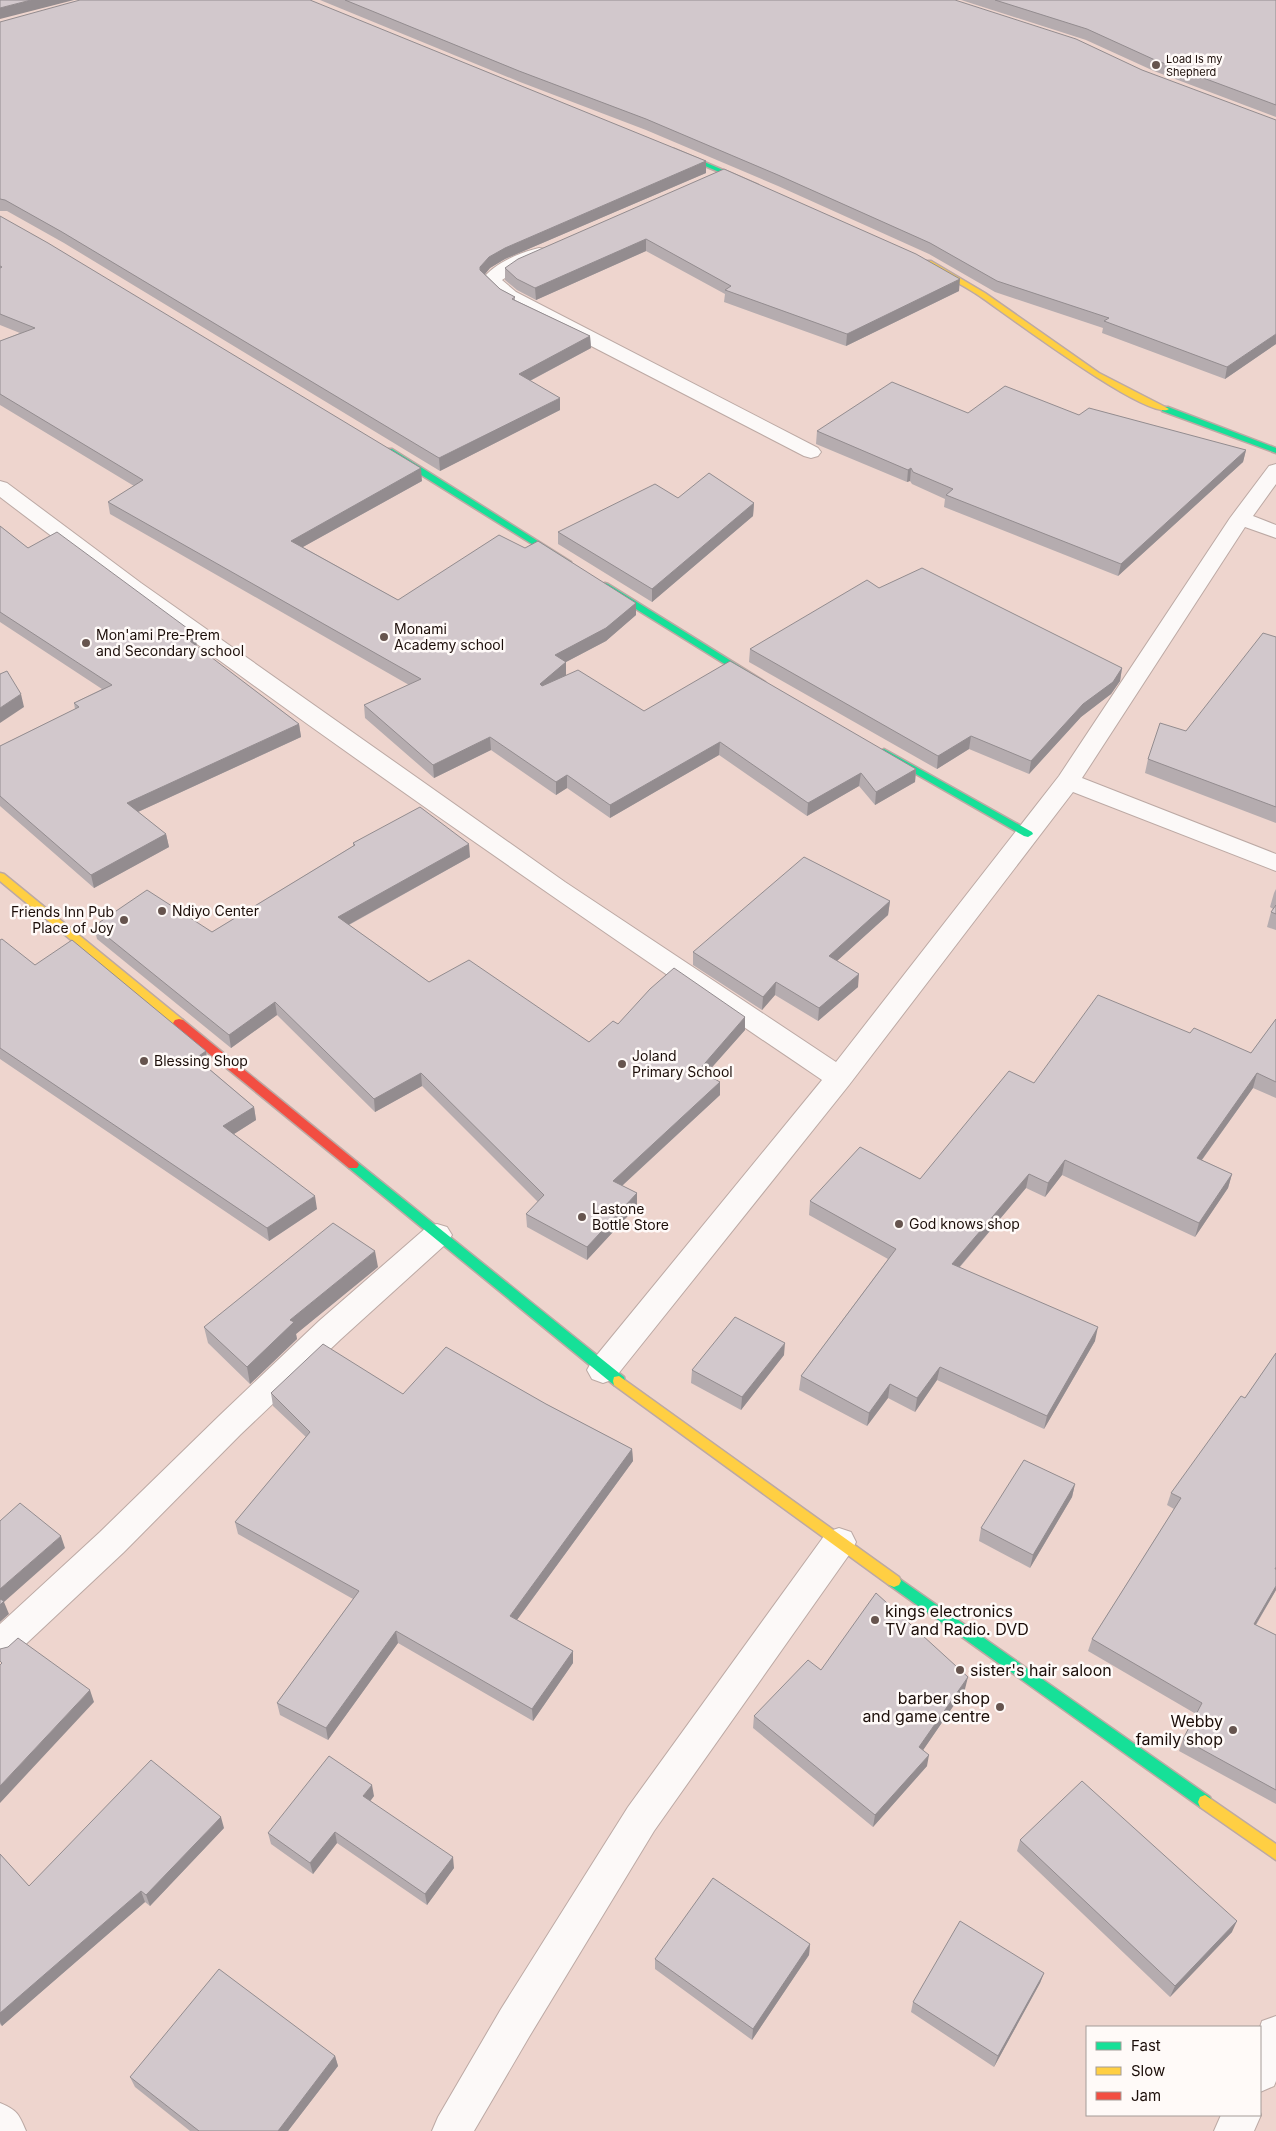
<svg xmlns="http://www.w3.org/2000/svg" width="1276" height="2131" viewBox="0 0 1276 2131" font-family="Inter,sans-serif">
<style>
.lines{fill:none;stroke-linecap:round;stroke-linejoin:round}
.street-casing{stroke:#bca9a4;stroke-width:2}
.fast-casing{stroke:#bca9a4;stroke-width:3}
.slow-casing{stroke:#bca9a4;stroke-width:3}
.jam-casing{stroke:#bca9a4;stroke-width:3}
.street{fill:#fcf9f8;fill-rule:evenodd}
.fast{fill:#16e098;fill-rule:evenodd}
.slow{fill:#ffcf43;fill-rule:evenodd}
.jam{fill:#f24e42;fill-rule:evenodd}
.wall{fill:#b5acaf}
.shaded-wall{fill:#938c8f}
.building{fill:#d2c8cc;stroke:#938c8f}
.poi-dot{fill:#66544e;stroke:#fffaf8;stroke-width:2}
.labels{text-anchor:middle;stroke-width:5;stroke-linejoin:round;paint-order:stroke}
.far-poi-label{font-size:11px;fill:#1c0e09;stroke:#fffaf8;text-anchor:start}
.poi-label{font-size:14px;fill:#1c0e09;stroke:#fffaf8;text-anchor:start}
.near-poi-label{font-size:16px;fill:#1c0e09;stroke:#fffaf8;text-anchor:start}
</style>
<rect width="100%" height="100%" fill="#eed5ce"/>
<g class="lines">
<defs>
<path id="street" d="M 539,248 L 545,249 L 548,253 L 545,257 L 514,272 L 502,280 L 516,292 L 818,448 L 821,452 L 818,456 L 811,458 L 804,456 L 502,300 L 482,280 C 493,264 520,252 539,248 Z
M 1276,464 L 1276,484 L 1253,516 L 1276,525 L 1276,538 L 1245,527 L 1082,778 L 1276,854 L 1276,871 L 1073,792 L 849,1085 L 614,1379 L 603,1383 L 592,1379 L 587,1370 L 592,1361 L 822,1080 C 544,892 267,701 0,497 L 0,481 L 7,483 L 141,583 L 565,882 L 836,1062 L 1059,776 L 1230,518 L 1269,466 Z
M 437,1224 L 447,1227 L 452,1235 L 447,1243 L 341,1339 L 241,1434 L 124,1552 L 12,1657 L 0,1661 L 0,1624 L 100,1532 L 219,1416 L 319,1321 L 427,1227 Z
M 839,1528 L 851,1532 L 856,1542 L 851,1552 L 654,1831 L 529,2037 L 474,2131 L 432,2131 L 438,2117 L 501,2009 L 628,1807 L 827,1532 Z
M 1276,2016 L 1276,2081 L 1274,2086 L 1260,2092 L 1260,2027 L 1262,2021 Z
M 0,2103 C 17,2110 19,2114 26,2131 L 0,2131 Z
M 1260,2112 L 1261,2115 L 1254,2131 L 1214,2131 L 1221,2115 L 1260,2115 Z"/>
<path id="fast" d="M 670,149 L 674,149 L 758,185 L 752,186 L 670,151 Z
M 1162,407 L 1168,407 L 1276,448 L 1276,453 L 1162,411 Z
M 386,449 L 392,449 L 571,562 L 570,564 L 564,564 L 386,453 Z
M 605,583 L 608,584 L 765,682 L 760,685 L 757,684 L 602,588 L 602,584 Z
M 884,749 L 1032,832 L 1033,834 L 1028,837 L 1024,836 L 881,754 L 879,752 Z
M 353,1161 L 357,1162 L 624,1377 L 625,1381 L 624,1385 L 619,1386 L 614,1385 L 349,1168 L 347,1165 L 349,1162 Z
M 894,1575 L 1210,1797 L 1212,1802 L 1210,1807 L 1205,1809 L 1200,1807 L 889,1585 L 887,1581 L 889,1577 Z"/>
<path id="slow" d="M 925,261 L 931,261 L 985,293 L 1099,373 L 1169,409 C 1150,423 1002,311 978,295 C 961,284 943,275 925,265 Z
M 0,873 L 4,874 L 183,1020 L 185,1023 L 183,1026 L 175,1026 L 0,881 Z
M 619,1376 L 899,1577 L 901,1581 L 899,1585 L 894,1587 L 889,1585 L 614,1385 L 613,1381 L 614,1377 Z
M 1205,1795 L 1276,1844 L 1276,1860 L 1200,1807 L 1198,1802 L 1200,1797 Z"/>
<path id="jam" d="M 179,1019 L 183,1020 L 357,1162 L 359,1165 L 357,1168 L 349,1168 L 175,1026 L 173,1023 L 175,1020 Z"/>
</defs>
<use href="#street" class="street-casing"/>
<use href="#fast" class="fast-casing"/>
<use href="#slow" class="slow-casing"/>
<use href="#jam" class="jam-casing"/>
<use href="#street" class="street"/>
<use href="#fast" class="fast"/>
<use href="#slow" class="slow"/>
<use href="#jam" class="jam"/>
</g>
<path class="wall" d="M 320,0 L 954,0 L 1276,344 L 1225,379 L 1102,333 L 1103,328 L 995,292 L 929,254 L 778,186 L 646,130 L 520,82 Z
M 961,0 L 1276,0 L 1276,117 L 1154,71 L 1086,40 Z
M 0,22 L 706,173 L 505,259 L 490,268 L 485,274 L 500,289 L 515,297 L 515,300 L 590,336 L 591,348 L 530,381 L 560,410 L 440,471 L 64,243 L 7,211 L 0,211 Z
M 724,169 L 959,291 L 846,346 L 724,302 L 725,294 L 646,251 L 536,300 L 517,290 L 505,280 L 505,268 Z
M 0,216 L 422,481 L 303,547 L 398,600 L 636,615 L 606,641 L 566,662 L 566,675 L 644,711 L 916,769 L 915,782 L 875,805 L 859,786 L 807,816 L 719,755 L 610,818 L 567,788 L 556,795 L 491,750 L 434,778 L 365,718 L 364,705 L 409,685 L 110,514 L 108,502 L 134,486 L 0,405 L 0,341 L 20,333 L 0,325 Z
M 968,413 L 1079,415 L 1246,450 L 1243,462 L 1118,576 L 944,507 L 945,499 L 912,484 L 910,481 L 907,482 L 816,444 L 817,431 Z
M 678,498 L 754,503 L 753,516 L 652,602 L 558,544 L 558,532 Z
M 0,526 L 28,548 L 197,647 L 299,724 L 301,737 L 138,812 L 166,834 L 169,847 L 94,888 L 0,806 L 0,746 L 75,709 L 74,703 L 102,689 L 0,622 Z
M 879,588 L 1122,668 L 1120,681 L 1111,694 L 1081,717 L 1029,774 L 969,749 L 937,769 L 749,662 L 750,649 Z
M 1276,637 L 1276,823 L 1145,773 L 1148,759 L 1186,731 Z
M 353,843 L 470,857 L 349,925 L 429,982 L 589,1042 L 618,1024 L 745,1017 L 745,1030 L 706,1074 L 720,1082 L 720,1095 L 622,1186 L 637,1193 L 637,1206 L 587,1260 L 527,1227 L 526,1214 L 538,1202 L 422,1086 L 375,1112 L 277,1015 L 231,1048 L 97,939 L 94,926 L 212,932 L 353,846 Z
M 1276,889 L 1276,930 L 1267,927 L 1271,912 L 1273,909 L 1270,907 L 1274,893 Z
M 890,901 L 888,915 L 837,961 L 858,987 L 818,1021 L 775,995 L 762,1010 L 693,965 L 693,952 Z
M 0,940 L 35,965 L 208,1064 L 206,1066 L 254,1107 L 256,1120 L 234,1134 L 317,1209 L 269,1241 L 0,1059 Z
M 1276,1019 L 1276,1098 L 1253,1088 L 1202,1160 L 1232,1174 L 1228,1188 L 1195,1237 L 1062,1175 L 1045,1197 L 1026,1188 L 960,1267 L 1095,1341 L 1044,1429 L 937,1380 L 915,1412 L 888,1398 L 867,1426 L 799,1390 L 801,1376 L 888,1259 L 809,1215 L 810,1201 L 920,1179 L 1034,1083 L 1190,1033 L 1251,1053 Z
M 378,1267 L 296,1334 L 297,1339 L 250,1384 L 208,1343 L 204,1327 Z
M 1276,1353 L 1276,1590 L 1256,1625 L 1276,1635 L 1276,1804 L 1179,1751 L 1183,1739 L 1196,1714 L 1088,1651 L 1092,1639 L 1174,1509 L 1167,1505 L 1171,1493 L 1245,1398 Z
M 784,1355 L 741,1410 L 691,1383 L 692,1370 Z
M 271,1393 L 403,1394 L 546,1404 L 632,1449 L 633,1461 L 517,1620 L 573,1651 L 573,1663 L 533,1721 L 398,1643 L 328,1740 L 280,1715 L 277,1703 L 353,1599 L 238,1534 L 235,1522 L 306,1437 L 273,1406 Z
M 1075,1484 L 1072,1497 L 1030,1568 L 979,1541 L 981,1528 Z
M 821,1670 L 965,1689 L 923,1750 L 927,1766 L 873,1827 L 753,1728 L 754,1716 Z
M 374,1796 L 370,1801 L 454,1868 L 427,1905 L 337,1843 L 313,1874 L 271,1844 L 268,1833 Z
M 224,1828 L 150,1906 L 145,1902 L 2,2026 L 0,2024 L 0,1854 L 29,1886 Z
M 1020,1840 L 1232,1932 L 1170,1997 L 1017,1851 Z
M 810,1944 L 809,1955 L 752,2040 L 655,1969 L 655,1959 Z
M 1044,1973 L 1040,1983 L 994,2067 L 911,2012 L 913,2002 Z
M 335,2056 L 338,2066 L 288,2131 L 190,2131 L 135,2087 L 130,2077 Z"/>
<path class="shaded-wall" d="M 31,0 L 74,0 L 0,19 L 0,8 Z
M 706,161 L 706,173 L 505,259 L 490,268 L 481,279 L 480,267 L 489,257 L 505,248 Z
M 646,239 L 646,251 L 536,300 L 535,288 Z
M 960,279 L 959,291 L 846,346 L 847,334 Z
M 1276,334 L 1276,344 L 1225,379 L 1227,367 Z
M 590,336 L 591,348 L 520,386 L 519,374 Z
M 560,398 L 560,410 L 440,471 L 439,458 Z
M 1246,450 L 1243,462 L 1118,576 L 1121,564 Z
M 421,468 L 422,481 L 292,553 L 291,541 Z
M 911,468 L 910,481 L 907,482 L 908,470 Z
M 754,503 L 753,516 L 652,602 L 652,589 Z
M 636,603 L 636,615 L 606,641 L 566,662 L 566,675 L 541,696 L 540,684 L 555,655 Z
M 195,634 L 197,647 L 186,638 Z
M 1122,668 L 1120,681 L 1111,694 L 1081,717 L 1029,774 L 1031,761 L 1083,704 Z
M 21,694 L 24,707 L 0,723 L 0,708 Z
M 299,724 L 301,737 L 129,816 L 127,803 Z
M 971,736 L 969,749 L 937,769 L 938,756 Z
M 490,737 L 491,750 L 434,778 L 433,765 Z
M 720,742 L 719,755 L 610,818 L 610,805 Z
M 916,769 L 915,782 L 875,805 L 876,792 Z
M 861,773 L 859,786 L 807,816 L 808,803 Z
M 567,775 L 567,788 L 556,795 L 556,782 Z
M 166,834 L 169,847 L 94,888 L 91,875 Z
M 469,844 L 470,857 L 339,930 L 338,917 Z
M 890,901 L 888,915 L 828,969 L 829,956 Z
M 859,974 L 858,987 L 818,1021 L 819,1008 Z
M 776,982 L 775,995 L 762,1010 L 763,997 Z
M 275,1002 L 277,1015 L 231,1048 L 229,1035 Z
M 745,1017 L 745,1030 L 698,1083 L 699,1070 Z
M 206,1051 L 208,1064 L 199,1071 L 196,1058 Z
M 421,1073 L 422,1086 L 375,1112 L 374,1099 Z
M 1257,1073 L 1253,1088 L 1193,1172 L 1197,1158 Z
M 720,1082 L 720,1095 L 613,1194 L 613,1181 Z
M 254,1107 L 256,1120 L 226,1139 L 223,1126 Z
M 1065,1160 L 1062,1175 L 1045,1197 L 1048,1183 Z
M 1029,1174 L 1026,1188 L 950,1278 L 952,1264 Z
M 1232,1174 L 1228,1188 L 1195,1237 L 1199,1223 Z
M 637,1193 L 637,1206 L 587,1260 L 587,1247 Z
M 315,1196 L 317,1209 L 269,1241 L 267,1228 Z
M 375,1251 L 378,1267 L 296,1334 L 297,1339 L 250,1384 L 247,1367 L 290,1320 Z
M 1098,1327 L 1095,1341 L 1044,1429 L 1047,1416 Z
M 785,1343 L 784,1355 L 741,1410 L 742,1397 Z
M 940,1367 L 937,1380 L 915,1412 L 917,1398 Z
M 890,1384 L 888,1398 L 867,1426 L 869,1413 Z
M 632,1449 L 633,1461 L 511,1628 L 510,1616 Z
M 1075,1484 L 1072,1497 L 1030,1568 L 1033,1555 Z
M 61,1536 L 65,1548 L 4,1602 L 9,1614 L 0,1622 L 0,1589 Z
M 1276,1586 L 1276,1590 L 1249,1636 L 1254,1624 Z
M 396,1631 L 398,1643 L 328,1740 L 326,1728 Z
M 573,1651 L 573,1663 L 533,1721 L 532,1709 Z
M 968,1677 L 965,1689 L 917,1759 L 919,1747 Z
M 90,1690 L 94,1702 L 0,1803 L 0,1786 Z
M 929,1755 L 927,1766 L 873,1827 L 875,1815 Z
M 372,1785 L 374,1796 L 365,1808 L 363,1796 Z
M 221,1817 L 224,1828 L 150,1906 L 146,1895 Z
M 335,1832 L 337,1843 L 313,1874 L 310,1863 Z
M 453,1857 L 454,1868 L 427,1905 L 425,1894 Z
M 141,1891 L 145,1902 L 2,2026 L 0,2022 L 0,2013 Z
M 1237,1921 L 1232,1932 L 1170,1997 L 1175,1986 Z
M 810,1944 L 809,1955 L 752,2040 L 753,2029 Z
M 1044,1973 L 1040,1983 L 994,2067 L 998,2056 Z
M 335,2056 L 338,2066 L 288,2131 L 278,2131 Z"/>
<path class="building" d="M 0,0 L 31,0 L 0,8 Z
M 80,0 L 310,0 L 706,161 L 505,248 L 489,257 L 480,267 L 480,270 L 500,289 L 515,297 L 512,299 L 590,336 L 519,374 L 560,398 L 439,458 L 62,232 L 5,200 L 0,199 L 0,22 Z
M 345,0 L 955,0 L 1076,39 L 1142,70 L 1276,120 L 1276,334 L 1227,367 L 1104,321 L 1109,318 L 997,281 L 930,243 L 778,175 L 646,119 L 519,71 Z
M 995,0 L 1276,0 L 1276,105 L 1155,60 L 1087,29 Z
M 724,169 L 916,254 L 960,279 L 847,334 L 725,290 L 731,286 L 646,239 L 535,288 L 517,279 L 505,268 L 518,259 Z
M 0,216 L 48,243 L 421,468 L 291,541 L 398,600 L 499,535 L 525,548 L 538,541 L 636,603 L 606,628 L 555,655 L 566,662 L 540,684 L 542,686 L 578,670 L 644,711 L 730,661 L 916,769 L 876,792 L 861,773 L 808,803 L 720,742 L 610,805 L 567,775 L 556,782 L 490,737 L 433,765 L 364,705 L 421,679 L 108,502 L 143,480 L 0,394 L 0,341 L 35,328 L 0,314 L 0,268 L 2,267 L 0,266 Z
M 892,382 L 968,413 L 1005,386 L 1079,415 L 1089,408 L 1246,450 L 1121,564 L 946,495 L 953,489 L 913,472 L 911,468 L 908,470 L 817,431 Z
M 709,473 L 754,503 L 652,589 L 558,532 L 655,484 L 678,498 Z
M 0,526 L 28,548 L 57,532 L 191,631 L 195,634 L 186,638 L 299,724 L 127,803 L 166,834 L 91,875 L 0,796 L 0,746 L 79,707 L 74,703 L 112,685 L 0,612 Z
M 922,568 L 1122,668 L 1113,682 L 1083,704 L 1031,761 L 971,736 L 938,756 L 750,649 L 867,580 L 879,588 Z
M 1263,633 L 1276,637 L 1276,807 L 1148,759 L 1160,723 L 1186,731 Z
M 7,671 L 21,694 L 0,708 L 0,674 Z
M 420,807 L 469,844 L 338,917 L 429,982 L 469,960 L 589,1042 L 613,1021 L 618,1024 L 650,989 L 674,968 L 745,1017 L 699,1070 L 720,1082 L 613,1181 L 637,1193 L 587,1247 L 526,1214 L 544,1195 L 421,1073 L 374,1099 L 275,1002 L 229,1035 L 94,926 L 147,890 L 212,932 L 355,845 L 353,843 Z
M 804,857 L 890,901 L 829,956 L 859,974 L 819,1008 L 776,982 L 763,997 L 693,952 Z
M 1276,905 L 1276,914 L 1271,912 Z
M 2,939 L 35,965 L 72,940 L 206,1051 L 196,1058 L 254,1107 L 223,1126 L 315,1196 L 267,1228 L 0,1048 L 0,940 Z
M 1098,995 L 1190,1033 L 1194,1028 L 1251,1053 L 1276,1019 L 1276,1082 L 1257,1073 L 1197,1158 L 1232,1174 L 1199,1223 L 1065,1160 L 1048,1183 L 1029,1174 L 952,1264 L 1098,1327 L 1047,1416 L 940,1367 L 917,1398 L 890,1384 L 869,1413 L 801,1376 L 896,1249 L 810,1201 L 860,1147 L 920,1179 L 1009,1071 L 1034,1083 Z
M 333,1223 L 375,1251 L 290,1320 L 294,1322 L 247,1367 L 204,1327 Z
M 735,1317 L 785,1343 L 742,1397 L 692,1370 Z
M 323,1344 L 403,1394 L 446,1347 L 546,1404 L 632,1449 L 510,1616 L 573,1651 L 532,1709 L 396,1631 L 326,1728 L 277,1703 L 359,1591 L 235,1522 L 310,1432 L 271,1393 Z
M 1276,1353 L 1276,1567 L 1275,1569 L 1276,1569 L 1276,1586 L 1254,1624 L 1276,1635 L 1276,1790 L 1183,1739 L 1202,1703 L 1092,1639 L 1181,1498 L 1171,1493 L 1241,1396 L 1245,1398 Z
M 1024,1460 L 1075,1484 L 1033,1555 L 981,1528 Z
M 20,1503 L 61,1536 L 0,1589 L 0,1521 Z
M 876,1593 L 968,1677 L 919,1747 L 929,1755 L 875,1815 L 754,1716 L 808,1660 L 821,1670 Z
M 0,1599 L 4,1601 L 0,1605 Z
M 18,1638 L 90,1690 L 0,1786 L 0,1665 L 2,1663 L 0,1661 L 0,1649 L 8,1647 Z
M 329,1756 L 372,1785 L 363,1796 L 453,1857 L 425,1894 L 335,1832 L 310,1863 L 268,1833 Z
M 151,1760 L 221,1817 L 146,1895 L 141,1891 L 0,2013 L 0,1854 L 29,1886 Z
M 1082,1781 L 1237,1921 L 1175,1986 L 1020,1840 Z
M 713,1878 L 810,1944 L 753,2029 L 655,1959 Z
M 960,1921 L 1044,1973 L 998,2056 L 913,2002 Z
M 219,1969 L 335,2056 L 278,2131 L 199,2131 L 130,2077 Z"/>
<g class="poi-dot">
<circle cx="1156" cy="65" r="5"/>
<circle cx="384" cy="637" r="5"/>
<circle cx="86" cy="643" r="5"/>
<circle cx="162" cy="911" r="5"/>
<circle cx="124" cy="920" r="5"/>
<circle cx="144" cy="1061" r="5"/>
<circle cx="622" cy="1064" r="5"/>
<circle cx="582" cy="1217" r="5"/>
<circle cx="899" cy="1224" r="5"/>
<circle cx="875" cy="1620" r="5"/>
<circle cx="960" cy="1670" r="5"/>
<circle cx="1000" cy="1707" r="5"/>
<circle cx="1233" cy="1730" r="5"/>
</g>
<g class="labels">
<g class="far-poi-label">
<text x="1166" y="63">Load Is my<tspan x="1166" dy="13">Shepherd</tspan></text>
</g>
<g class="poi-label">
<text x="394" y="634">Monami<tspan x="394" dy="16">Academy school</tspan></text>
<text x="96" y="640">Mon'ami Pre-Prem<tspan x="96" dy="16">and Secondary school</tspan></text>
<text x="172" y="916">Ndiyo Center</text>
<text x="114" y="917" text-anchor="end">Friends Inn Pub<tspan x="114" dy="16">Place of Joy</tspan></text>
<text x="632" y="1061">Joland<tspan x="632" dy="16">Primary School</tspan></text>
<text x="154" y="1066">Blessing Shop</text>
<text x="592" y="1214">Lastone<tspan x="592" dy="16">Bottle Store</tspan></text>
<text x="909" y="1229">God knows shop</text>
</g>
<g class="near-poi-label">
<text x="885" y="1617">kings electronics<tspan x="885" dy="18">TV and Radio. DVD</tspan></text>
<text x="970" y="1676">sister's hair saloon</text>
<text x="990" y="1704" text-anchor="end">barber shop<tspan x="990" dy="18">and game centre</tspan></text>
<text x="1223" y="1727" text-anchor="end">Webby<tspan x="1223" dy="18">family shop</tspan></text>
</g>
</g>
<rect x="1086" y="2026" width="175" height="90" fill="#fffaf8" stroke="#a49c98"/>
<rect x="1096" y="2042" width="25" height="8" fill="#16e098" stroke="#a49c98"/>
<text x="1131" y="2051" font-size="15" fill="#1c0e09">Fast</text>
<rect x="1096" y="2067" width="25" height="8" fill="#ffcf43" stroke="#a49c98"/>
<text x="1131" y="2076" font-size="15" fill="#1c0e09">Slow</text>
<rect x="1096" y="2092" width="25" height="8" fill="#f24e42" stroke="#a49c98"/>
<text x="1131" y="2101" font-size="15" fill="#1c0e09">Jam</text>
</svg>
